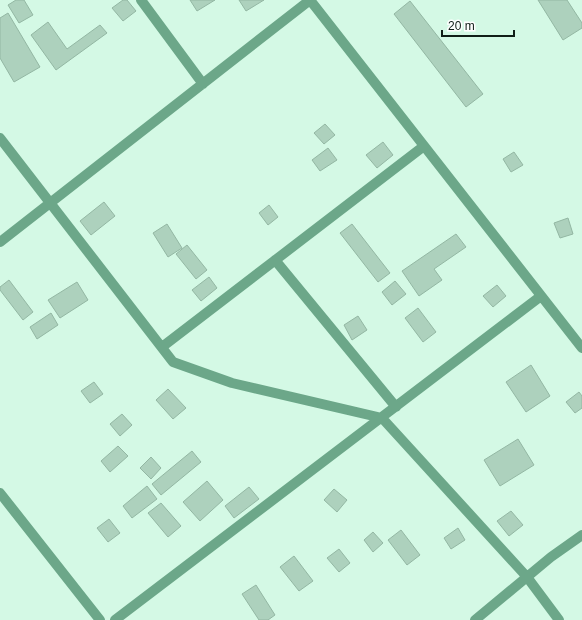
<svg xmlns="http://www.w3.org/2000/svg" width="582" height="620" viewBox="0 0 582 620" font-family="Helvetica,sans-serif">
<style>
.building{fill:#add1bd;stroke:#93b7a3}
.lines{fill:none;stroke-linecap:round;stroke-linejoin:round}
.minor{stroke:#6ca789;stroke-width:10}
</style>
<rect width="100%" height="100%" fill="#d4f9e5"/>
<path class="building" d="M 16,0 L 24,0 L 33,15 L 19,23 L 8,5 Z
M 123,0 L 127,0 L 136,11 L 123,21 L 112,8 Z
M 190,0 L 215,0 L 197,11 Z
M 239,0 L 264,0 L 246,11 Z
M 538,0 L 567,0 L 582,23 L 582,28 L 563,40 Z
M 410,1 L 483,94 L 466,107 L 394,14 Z
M 8,13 L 40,67 L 14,82 L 0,58 L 0,18 Z
M 48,22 L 67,49 L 100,25 L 107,33 L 56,70 L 31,35 Z
M 325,124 L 335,135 L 324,144 L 314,133 Z
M 383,142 L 393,155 L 377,168 L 366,155 Z
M 328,148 L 337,160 L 320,171 L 312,160 Z
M 514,152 L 523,165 L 511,172 L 503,159 Z
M 104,202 L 115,216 L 91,235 L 80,221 Z
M 269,205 L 278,217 L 268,225 L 259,213 Z
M 568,218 L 573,234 L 560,238 L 554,223 Z
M 167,224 L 182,248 L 168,257 L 153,233 Z
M 352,224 L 390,273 L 378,282 L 340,233 Z
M 456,234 L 466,247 L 434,269 L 442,280 L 419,296 L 402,271 Z
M 187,245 L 207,270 L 196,279 L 176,254 Z
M 209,277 L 217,288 L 201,301 L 192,290 Z
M 9,280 L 33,312 L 23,320 L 0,290 L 0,287 Z
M 395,281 L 406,294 L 392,305 L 382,292 Z
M 77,282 L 88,300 L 60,318 L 48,300 Z
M 497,285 L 506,296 L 493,307 L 483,296 Z
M 418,308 L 436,332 L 423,342 L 405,318 Z
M 51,313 L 58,325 L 37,339 L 30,327 Z
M 358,316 L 367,330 L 352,340 L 344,325 Z
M 531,365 L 550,396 L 526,412 L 506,382 Z
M 94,382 L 103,394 L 90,403 L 81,391 Z
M 168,389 L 186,408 L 173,419 L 156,400 Z
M 579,392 L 582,396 L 582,408 L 575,413 L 566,402 Z
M 122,414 L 132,425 L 120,436 L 110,424 Z
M 518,439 L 534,465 L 500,486 L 484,460 Z
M 118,446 L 128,456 L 110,472 L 101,461 Z
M 192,451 L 201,462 L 161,495 L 152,484 Z
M 151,457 L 161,468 L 151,479 L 140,468 Z
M 207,481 L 223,500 L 200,521 L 183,502 Z
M 147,486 L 157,499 L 132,518 L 123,506 Z
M 249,487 L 259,499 L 234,518 L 225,506 Z
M 334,489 L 347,500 L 337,512 L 324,500 Z
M 161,503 L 181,526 L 168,537 L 148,513 Z
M 511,511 L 523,525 L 509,536 L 497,521 Z
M 109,519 L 120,533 L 108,542 L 97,528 Z
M 458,528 L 465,540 L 451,549 L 444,538 Z
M 401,530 L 420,555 L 407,565 L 388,540 Z
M 373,532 L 383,543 L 373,552 L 364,540 Z
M 339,549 L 350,563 L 339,572 L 327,558 Z
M 294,556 L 313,581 L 299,591 L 280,567 Z
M 256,585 L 275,615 L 268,620 L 259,620 L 242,594 Z"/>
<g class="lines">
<path class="minor" d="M 141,0 L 203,84
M 310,0 L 582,348
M 0,138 L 173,362 L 232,383 L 382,418 L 527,577 L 559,620
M 0,242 L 310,0
M 275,260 L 396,407
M 162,347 L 424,146
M 0,493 L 100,620
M 115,620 L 541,296
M 475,620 L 551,557 L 582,535"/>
</g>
<path d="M442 30v6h72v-6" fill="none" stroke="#101e17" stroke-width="2"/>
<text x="448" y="30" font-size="12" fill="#101e17" stroke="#ffffff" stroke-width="3" paint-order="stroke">20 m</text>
</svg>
